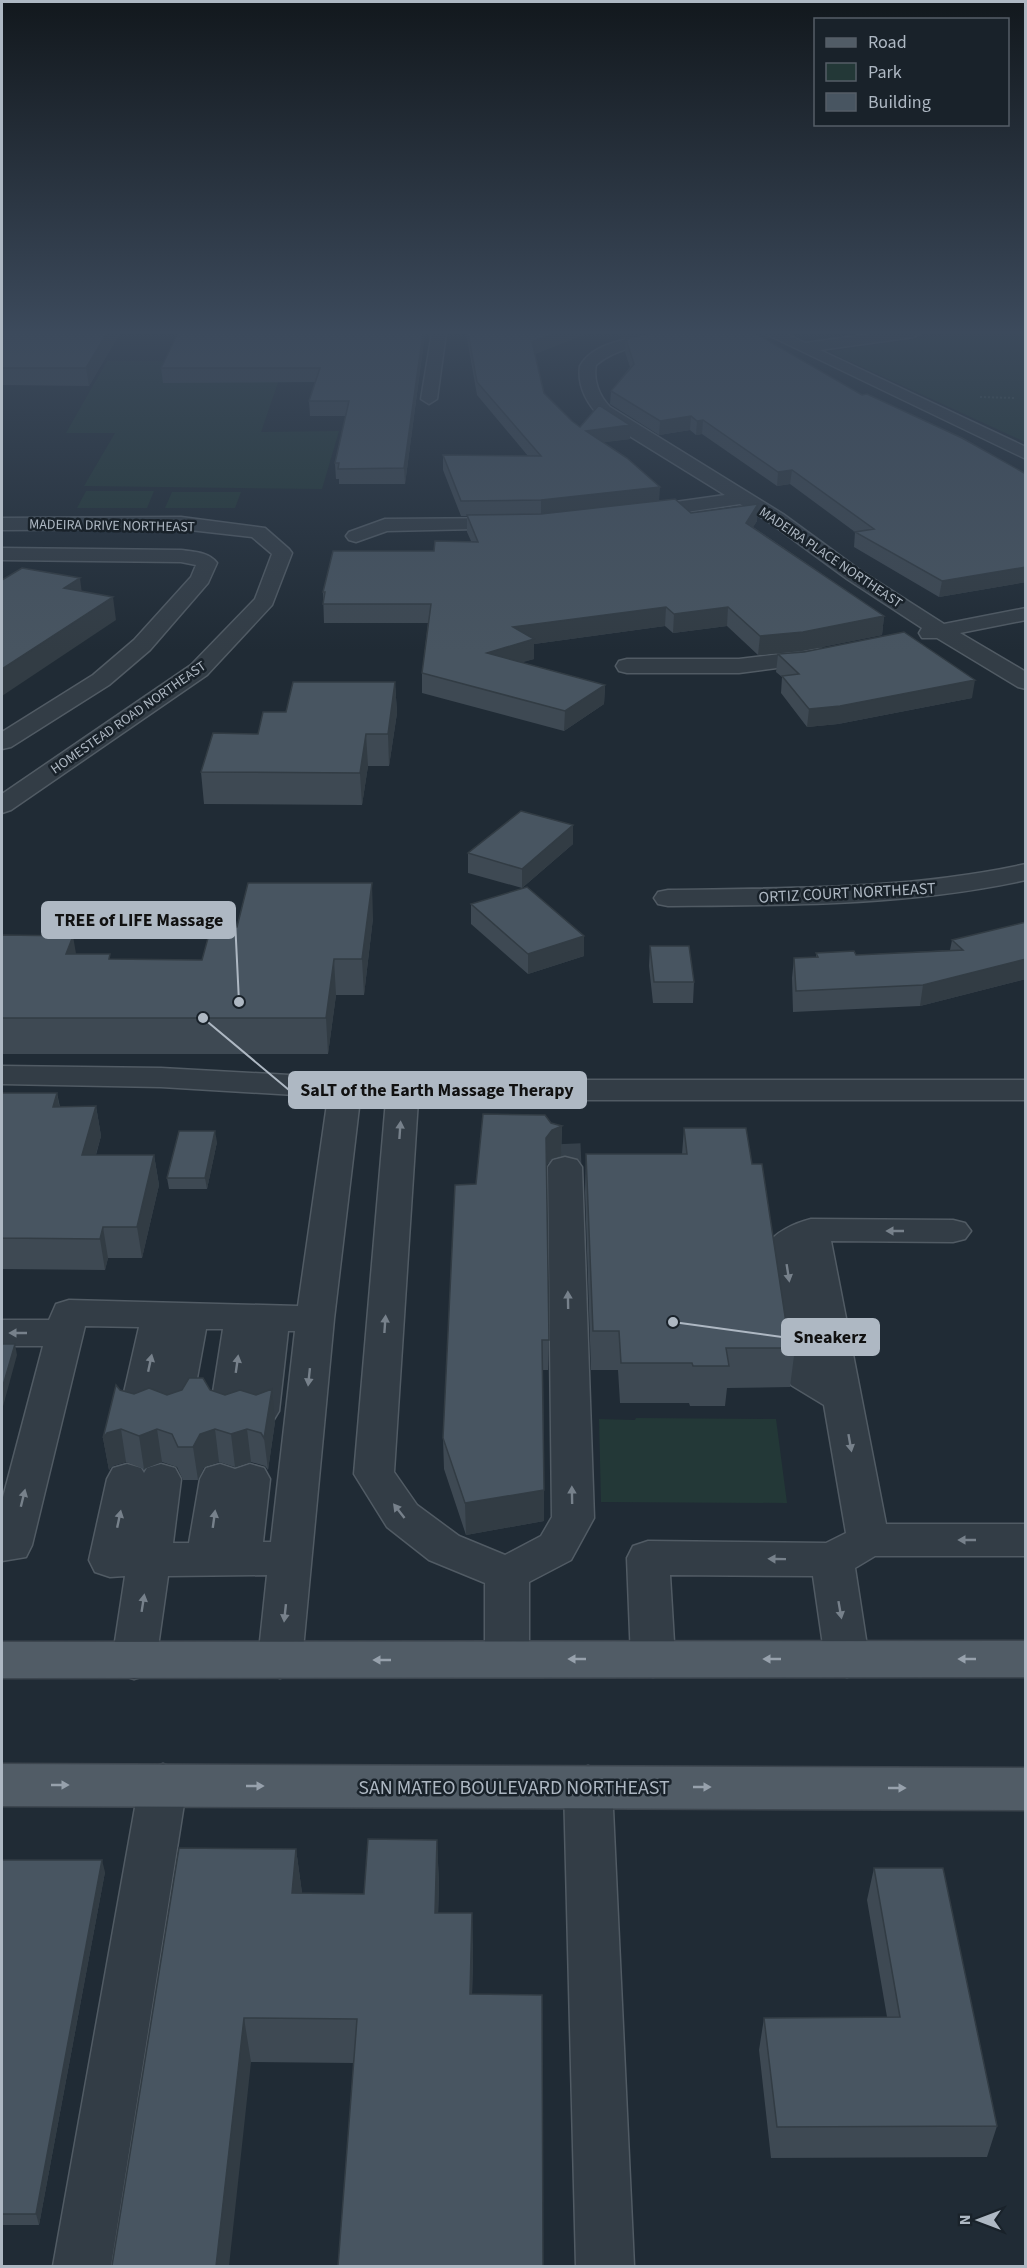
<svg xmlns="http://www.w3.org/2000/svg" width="1027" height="2268" viewBox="0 0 1027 2268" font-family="'Source Sans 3',sans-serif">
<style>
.green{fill:#233837}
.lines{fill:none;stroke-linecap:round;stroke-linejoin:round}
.minor-tunnel{stroke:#35404a;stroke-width:33;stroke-dasharray:33 16;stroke-linecap:butt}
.minor-casing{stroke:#515b64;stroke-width:3}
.major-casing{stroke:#3d464f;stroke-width:3}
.path{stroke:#405354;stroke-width:2;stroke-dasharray:2 2;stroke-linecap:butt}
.minor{fill:#333d46;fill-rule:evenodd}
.major{fill:#515c66;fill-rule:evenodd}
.wall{fill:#3e4953}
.shaded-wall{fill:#323c44}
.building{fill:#485561;stroke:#323c44;stroke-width:1.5}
.oneway{fill:#77818b}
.oneway2{fill:#97a1ac}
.labels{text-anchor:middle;stroke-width:5;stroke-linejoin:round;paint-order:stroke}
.far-street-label{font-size:14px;fill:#aeb8c3;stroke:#19222a}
.street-label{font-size:16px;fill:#aeb8c3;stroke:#19222a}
.near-street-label{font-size:20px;fill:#aeb8c3;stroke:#19222a}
.leader{fill:none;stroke:#aeb8c3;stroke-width:2}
.callout-dot{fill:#aeb8c3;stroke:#19222a;stroke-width:2}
.callout{fill:#aeb8c3;stroke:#aeb8c3;stroke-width:2}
.callout-label{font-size:18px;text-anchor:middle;font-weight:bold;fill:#111}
</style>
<rect width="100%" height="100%" fill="#202b35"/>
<path class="green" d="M 957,333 L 1025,333 L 1025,442 L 834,354 L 832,351 Z
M 243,360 L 282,371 L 261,432 L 339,431 L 322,489 L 84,486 L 115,433 L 66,433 L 107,361 Z
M 86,491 L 154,491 L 147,508 L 77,508 Z
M 172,492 L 241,492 L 235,508 L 165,508 Z
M 636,1418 L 776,1419 L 787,1503 L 601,1502 L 599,1419 L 635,1420 Z"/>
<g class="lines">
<path class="minor-tunnel" d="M 564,1144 L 565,1167"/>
<defs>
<path id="minor" d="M 432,333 L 446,333 L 437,399 L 429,404 L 421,399 Z
M 668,333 L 713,333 L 706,337 C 671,342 624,341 596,365 C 593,380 599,396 610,407 L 783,514 L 861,571 L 944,624 L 1026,608 L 1026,620 L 960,633 L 1026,672 L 1026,689 L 1018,687 L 937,638 L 922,638 L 919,633 L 922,628 L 847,579 L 769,522 L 740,504 L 640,519 L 633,517 L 631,513 L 633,509 L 640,507 L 725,495 L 602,419 C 588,405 577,387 580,366 C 595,339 641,337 668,333 Z
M 764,333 L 784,333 L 805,343 L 878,333 L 921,333 L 914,337 L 820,350 L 1026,447 L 1026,459 Z
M 181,517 L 265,528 L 289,549 L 292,553 L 272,605 L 207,675 L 11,810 L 2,813 L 2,794 L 191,665 L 255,599 L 272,554 L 252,537 L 181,529 L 2,530 L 2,518 Z
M 511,518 L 518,520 L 521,524 L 518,528 L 387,531 L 356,542 L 349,540 L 346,536 L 349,532 L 385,519 Z
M 2,548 L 181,550 C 194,552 209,552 217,563 L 208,583 L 150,650 L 109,685 L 11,747 L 2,749 L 2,732 L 93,675 L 134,640 L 191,577 L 196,565 L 181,562 L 2,560 Z
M 821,649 L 829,651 L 832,656 L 829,661 L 739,673 L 627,673 L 619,671 L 616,666 L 619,661 L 627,659 L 739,659 Z
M 1026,864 L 1026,880 C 907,906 788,905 668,906 L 658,904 L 654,898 L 658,892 L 668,890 C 788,888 907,890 1026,864 Z
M 2,1066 L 161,1068 L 379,1080 L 1026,1080 L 1026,1100 L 418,1100 L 394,1472 L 417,1505 L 459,1536 L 505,1555 L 541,1536 L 552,1517 L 548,1167 L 553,1160 L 565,1157 L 577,1160 L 582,1167 L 594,1518 L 571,1560 L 529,1582 L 529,1659 L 523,1672 L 507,1677 L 491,1672 L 485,1659 L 485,1583 L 429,1560 L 387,1527 L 354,1474 L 386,1100 L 360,1099 L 334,1319 L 302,1660 L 296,1673 L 280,1678 L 264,1673 L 258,1660 L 267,1575 L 168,1576 L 156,1661 L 150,1674 L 134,1679 L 118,1674 L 112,1661 L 125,1576 L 110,1577 L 95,1572 L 89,1560 L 107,1479 L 113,1468 L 127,1464 L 141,1468 L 144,1473 L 147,1468 L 161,1464 L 175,1468 L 181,1479 L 173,1543 L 189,1543 L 200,1479 L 206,1468 L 220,1464 L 235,1469 L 250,1464 L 264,1468 L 270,1479 L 263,1542 L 271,1542 L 295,1331 L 288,1331 L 279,1411 L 273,1421 L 259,1425 L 244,1420 L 230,1425 L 216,1421 L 210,1411 L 223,1329 L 206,1329 L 191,1411 L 185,1421 L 171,1425 L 157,1421 L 155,1418 L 140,1424 L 126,1420 L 120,1410 L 139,1327 L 85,1326 L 32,1545 L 26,1557 L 2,1561 L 2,1501 L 43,1346 L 2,1346 L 2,1320 L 49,1320 L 56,1304 L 69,1300 L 298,1306 L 328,1097 L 161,1087 L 2,1084 Z
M 811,1219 L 953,1220 L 965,1223 L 971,1231 L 965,1239 L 953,1242 L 831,1241 L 886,1524 L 1026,1524 L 1026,1556 L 875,1556 L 855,1568 L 869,1659 L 863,1672 L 847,1677 L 831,1672 L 825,1659 L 813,1576 L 670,1575 L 675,1659 L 669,1672 L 653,1677 L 637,1672 L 631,1659 L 627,1558 L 633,1546 L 648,1541 L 826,1543 L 846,1533 L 824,1405 L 791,1385 L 786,1375 L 766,1246 C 775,1232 795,1223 811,1219 Z
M 163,1764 L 180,1770 L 187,1785 L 111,2266 L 53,2266 L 139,1785 L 146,1770 Z
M 588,1766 L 605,1772 L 612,1787 L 634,2266 L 576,2266 L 564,1787 L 571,1772 Z"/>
<path id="major" d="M 1026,1641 L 1026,1677 L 2,1678 L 2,1642 Z
M 2,1764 L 1026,1768 L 1026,1810 L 2,1806 Z"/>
</defs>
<use href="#minor" class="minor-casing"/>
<use href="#major" class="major-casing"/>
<path class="path" d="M 980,397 L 1015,398"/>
<use href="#minor" class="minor"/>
<use href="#major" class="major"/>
</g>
<path class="wall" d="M 2,333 L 120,333 L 89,386 L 2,385 Z
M 425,333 L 405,484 L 339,484 L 339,479 L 336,479 L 335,463 L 346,416 L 310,416 L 309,401 L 315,382 L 163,383 L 161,368 Z
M 466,333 L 588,333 L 535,354 L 544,393 L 572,421 L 580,427 L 630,439 L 603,442 L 659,501 L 691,513 L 757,521 L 753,527 L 884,616 L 882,635 L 802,651 L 758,655 L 727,626 L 673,633 L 665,626 L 534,644 L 534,659 L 521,662 L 605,685 L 604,704 L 564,731 L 422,693 L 422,673 L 428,623 L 324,623 L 323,592 L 434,551 L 471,541 L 467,532 L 467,516 L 461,516 L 443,470 L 443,455 L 528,456 L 477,395 Z
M 620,333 L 769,333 L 768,338 L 763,338 L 862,395 L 1026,474 L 1026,582 L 939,597 L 854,547 L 855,532 L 790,484 L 777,486 L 702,434 L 696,435 L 690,430 L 659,435 L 610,404 L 611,391 L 630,367 L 625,352 L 626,339 L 646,334 L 621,338 Z
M 778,654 L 972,698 L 838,724 L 807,727 L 781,693 L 782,677 L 776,672 Z
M 395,682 L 397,713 L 389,766 L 368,766 L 362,805 L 204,804 L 201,772 L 258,734 L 286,712 Z
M 573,844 L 522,888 L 468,873 L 468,853 Z
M 471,904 L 584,936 L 584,956 L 528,974 L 471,924 Z
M 373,918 L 364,995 L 336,995 L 328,1054 L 2,1054 L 2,935 L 76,954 L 111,959 L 202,960 L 237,927 Z
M 1026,922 L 1026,979 L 920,1006 L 793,1012 L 792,978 L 794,958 L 816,957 L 816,953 L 856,955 L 950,950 L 952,940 Z
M 650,946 L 694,982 L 693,1003 L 653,1003 L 649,966 Z
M 2,1093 L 57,1093 L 60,1107 L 96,1106 L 101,1136 L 96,1155 L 154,1155 L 159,1185 L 142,1258 L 108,1258 L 105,1270 L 2,1269 Z
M 551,1123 L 562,1126 L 561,1156 L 551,1159 L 546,1166 L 549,1340 L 548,1370 L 543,1370 L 544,1521 L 466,1535 L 444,1469 L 443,1438 L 476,1184 Z
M 684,1128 L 752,1164 L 788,1336 L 795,1348 L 790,1387 L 727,1388 L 725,1406 L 690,1406 L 689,1403 L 620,1403 L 618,1370 L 591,1370 L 585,1192 L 586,1154 L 682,1154 Z
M 217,1142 L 207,1189 L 169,1189 L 167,1178 Z
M 120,1390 L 134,1394 L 167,1395 L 210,1390 L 275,1422 L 268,1470 L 265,1466 L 251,1462 L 235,1467 L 219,1462 L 204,1467 L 198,1480 L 183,1480 L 177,1467 L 162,1462 L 144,1469 L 126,1462 L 112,1466 L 109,1470 L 103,1438 Z
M 437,1840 L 439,1885 L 438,1913 L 472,1913 L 473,1957 L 472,1994 L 354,2063 L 251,2062 L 112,2266 L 296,1849 L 302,1893 L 364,1894 Z
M 2,1860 L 105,1872 L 39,2225 L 2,2225 Z
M 874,1868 L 997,2126 L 987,2157 L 771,2158 L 759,2050 L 764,2018 L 887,2017 L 867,1900 Z"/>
<path class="shaded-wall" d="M 107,333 L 120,333 L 89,386 L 86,368 Z
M 423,333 L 425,333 L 405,484 L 404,468 Z
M 555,333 L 588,333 L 532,355 L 532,342 Z
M 621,333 L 651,333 L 621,338 Z
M 745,333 L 769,333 L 768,338 L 744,340 Z
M 691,416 L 690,430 L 659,435 L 660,421 Z
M 703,420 L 702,434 L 696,435 L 697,421 Z
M 630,425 L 630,439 L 585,445 L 586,431 Z
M 792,470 L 790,484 L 777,486 L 778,472 Z
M 660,487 L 659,502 L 541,515 L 541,500 Z
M 758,504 L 757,521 L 745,540 L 746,523 Z
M 1026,567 L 1026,582 L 939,597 L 942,581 Z
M 80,578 L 83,602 L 64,588 Z
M 113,597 L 116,620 L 2,696 L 2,669 Z
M 666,607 L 665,626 L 534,644 L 534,659 L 487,673 L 487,653 L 513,627 Z
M 728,607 L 727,626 L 673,633 L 674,614 Z
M 884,616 L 882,635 L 802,651 L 758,655 L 760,636 Z
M 975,680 L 972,698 L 838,724 L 807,727 L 809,709 Z
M 395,682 L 397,713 L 389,766 L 388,734 Z
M 605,685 L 604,704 L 564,731 L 565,711 Z
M 366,734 L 368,766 L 362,805 L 360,773 Z
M 573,825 L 573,844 L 522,888 L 522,869 Z
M 372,883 L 373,918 L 364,995 L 362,959 Z
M 73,936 L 79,971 L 66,954 Z
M 584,936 L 584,956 L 528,974 L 528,954 Z
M 334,959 L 336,995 L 328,1054 L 326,1018 Z
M 1026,959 L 1026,979 L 920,1006 L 923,985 Z
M 57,1093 L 62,1123 L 53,1107 Z
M 96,1106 L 101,1136 L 87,1185 L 82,1155 Z
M 562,1126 L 561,1156 L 551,1159 L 546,1167 L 546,1138 L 552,1130 Z
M 215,1131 L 217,1142 L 207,1189 L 205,1178 Z
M 154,1155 L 159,1185 L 142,1258 L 137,1227 Z
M 103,1227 L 108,1258 L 105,1270 L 100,1239 Z
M 15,1344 L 17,1355 L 2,1410 L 2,1389 Z
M 272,1389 L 275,1422 L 268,1470 L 264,1438 Z
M 121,1429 L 126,1462 L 112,1466 L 109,1470 L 103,1438 L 107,1433 Z
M 157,1429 L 162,1462 L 144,1469 L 139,1436 Z
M 215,1429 L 219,1462 L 204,1467 L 198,1480 L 193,1447 L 200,1434 Z
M 247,1429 L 251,1462 L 235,1467 L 231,1434 Z
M 544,1490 L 544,1521 L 466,1535 L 465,1503 Z
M 437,1840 L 439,1885 L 437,1957 L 435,1913 Z
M 296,1849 L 302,1893 L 292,1893 Z
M 102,1860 L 105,1872 L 39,2225 L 36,2214 Z
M 472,1913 L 473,1957 L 471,2038 L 470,1994 Z
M 244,2018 L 251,2062 L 229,2266 L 216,2266 Z"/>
<path class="building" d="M 2,333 L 107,333 L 86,368 L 2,368 Z
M 178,333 L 423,333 L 404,468 L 338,469 L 339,463 L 335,463 L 349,401 L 309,401 L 320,368 L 161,368 Z
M 468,333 L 555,333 L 532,342 L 544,393 L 572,421 L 580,427 L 599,405 L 630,425 L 586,431 L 627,458 L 660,487 L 541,500 L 461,501 L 443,455 L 541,456 L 477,382 Z
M 649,333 L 755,333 L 862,395 L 867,394 L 962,438 L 1026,474 L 1026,567 L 942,581 L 855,532 L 874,529 L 792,470 L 778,472 L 703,420 L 697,421 L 691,416 L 660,421 L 611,391 L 634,364 L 626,339 Z
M 675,499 L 691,513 L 758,504 L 746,523 L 884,616 L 803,632 L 760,636 L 728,607 L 674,614 L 666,607 L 513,627 L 534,639 L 487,653 L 605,685 L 565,711 L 422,673 L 431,604 L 323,604 L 325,592 L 323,592 L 333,551 L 434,551 L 435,541 L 478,542 L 467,515 L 541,514 Z
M 22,568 L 80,578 L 64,588 L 113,597 L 2,669 L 2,580 Z
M 904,632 L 975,680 L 840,706 L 809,709 L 782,676 L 799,674 L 778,654 L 804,652 Z
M 293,682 L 395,682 L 388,734 L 366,734 L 360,773 L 201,772 L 213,733 L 258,734 L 263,712 L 286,712 Z
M 521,811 L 573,825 L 522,869 L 468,853 Z
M 248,883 L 372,883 L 362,959 L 334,959 L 326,1018 L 2,1018 L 2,935 L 73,936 L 66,954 L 110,954 L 109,959 L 202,960 L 211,927 L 237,927 Z
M 527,887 L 584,936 L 528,954 L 471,904 Z
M 1026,922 L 1026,959 L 923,985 L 796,991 L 794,958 L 818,957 L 816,953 L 854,951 L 856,955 L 963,950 L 952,940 Z
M 650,946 L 689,946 L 694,982 L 654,982 Z
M 2,1093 L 57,1093 L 53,1107 L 96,1106 L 82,1155 L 154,1155 L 137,1227 L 103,1227 L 100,1239 L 2,1238 Z
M 483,1114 L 545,1115 L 551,1123 L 562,1126 L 552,1130 L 546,1138 L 549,1340 L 542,1340 L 544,1490 L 465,1503 L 443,1438 L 455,1185 L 476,1184 Z
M 684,1128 L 746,1128 L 752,1164 L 762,1164 L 788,1336 L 795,1348 L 726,1348 L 729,1366 L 693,1366 L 692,1363 L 621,1363 L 619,1331 L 593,1331 L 586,1154 L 687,1154 Z
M 179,1131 L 215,1131 L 205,1178 L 167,1178 Z
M 2,1344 L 15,1344 L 2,1389 Z
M 189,1378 L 203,1378 L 210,1390 L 225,1395 L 240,1390 L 256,1395 L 272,1389 L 264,1438 L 261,1433 L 247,1429 L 231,1434 L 215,1429 L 200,1434 L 193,1447 L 178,1447 L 172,1434 L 157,1429 L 139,1436 L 121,1429 L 107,1433 L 103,1438 L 116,1385 L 120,1390 L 134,1394 L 149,1388 L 167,1395 L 182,1390 Z
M 368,1839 L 437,1840 L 435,1913 L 472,1913 L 470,1994 L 542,1995 L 543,2266 L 338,2266 L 357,2019 L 244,2018 L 216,2266 L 112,2266 L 179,1848 L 296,1849 L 292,1893 L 364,1894 Z
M 2,1860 L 102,1860 L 36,2214 L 2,2214 Z
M 874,1868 L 943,1868 L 997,2126 L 777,2127 L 764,2018 L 900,2017 Z"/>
<defs><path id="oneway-solid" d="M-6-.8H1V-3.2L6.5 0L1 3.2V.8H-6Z" transform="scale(1.5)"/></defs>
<g class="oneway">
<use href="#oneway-solid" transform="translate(400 1130) rotate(-86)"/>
<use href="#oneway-solid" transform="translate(895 1231) rotate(-180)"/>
<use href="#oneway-solid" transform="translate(788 1273) rotate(81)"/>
<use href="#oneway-solid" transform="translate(568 1300) rotate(-91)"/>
<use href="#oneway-solid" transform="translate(385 1324) rotate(-86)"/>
<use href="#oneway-solid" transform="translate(18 1333) rotate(180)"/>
<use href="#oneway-solid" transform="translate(150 1363) rotate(-78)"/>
<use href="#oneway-solid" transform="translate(237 1364) rotate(-82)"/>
<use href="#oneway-solid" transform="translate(309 1377) rotate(96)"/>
<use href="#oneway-solid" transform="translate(850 1443) rotate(80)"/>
<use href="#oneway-solid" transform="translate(572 1495) rotate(-91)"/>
<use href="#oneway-solid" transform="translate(23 1498) rotate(-76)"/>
<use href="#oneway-solid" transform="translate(399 1511) rotate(-128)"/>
<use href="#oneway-solid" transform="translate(119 1519) rotate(-78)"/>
<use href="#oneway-solid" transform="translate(214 1519) rotate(-82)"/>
<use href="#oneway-solid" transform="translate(967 1540) rotate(-180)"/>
<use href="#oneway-solid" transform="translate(777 1559) rotate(-179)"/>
<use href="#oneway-solid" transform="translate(143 1603) rotate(-81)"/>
<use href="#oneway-solid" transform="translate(840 1610) rotate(80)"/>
<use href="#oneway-solid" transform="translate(285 1613) rotate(96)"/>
</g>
<g class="oneway2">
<use href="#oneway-solid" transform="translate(577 1659) rotate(180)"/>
<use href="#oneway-solid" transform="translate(772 1659) rotate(180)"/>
<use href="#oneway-solid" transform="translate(967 1659) rotate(180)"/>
<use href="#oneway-solid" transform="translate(382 1660) rotate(180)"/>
<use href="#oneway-solid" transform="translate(60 1785)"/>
<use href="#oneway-solid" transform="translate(255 1786)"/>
<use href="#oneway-solid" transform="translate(702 1787)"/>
<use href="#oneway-solid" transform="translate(897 1788)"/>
</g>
<linearGradient id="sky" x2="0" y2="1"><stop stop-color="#12181d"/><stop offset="0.51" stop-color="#3c4a5c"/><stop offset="1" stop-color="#3c4a5c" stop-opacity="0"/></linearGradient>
<rect width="1027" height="651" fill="url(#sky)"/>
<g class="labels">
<g class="far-street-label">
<text transform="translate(112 525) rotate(1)" y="5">MADEIRA DRIVE NORTHEAST</text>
<text transform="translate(831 557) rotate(34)" y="5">MADEIRA PLACE NORTHEAST</text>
<text transform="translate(128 717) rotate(-35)" y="5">HOMESTEAD ROAD NORTHEAST</text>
</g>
<g class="street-label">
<text transform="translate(847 892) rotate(-3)" y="6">ORTIZ COURT NORTHEAST</text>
</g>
<g class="near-street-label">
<text x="514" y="1794">SAN MATEO BOULEVARD NORTHEAST</text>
</g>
</g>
<path class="leader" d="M239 1002L235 920M203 1018L289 1090M673 1322L782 1337"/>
<g class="callout-dot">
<circle cx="239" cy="1002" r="6"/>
<circle cx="203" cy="1018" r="6"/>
<circle cx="673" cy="1322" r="6"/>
</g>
<g class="callout">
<rect x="42" y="902" width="193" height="36" rx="6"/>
<rect x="289" y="1072" width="297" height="36" rx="6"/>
<rect x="782" y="1319" width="97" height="36" rx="6"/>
</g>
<g class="callout-label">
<text x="139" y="926">TREE of LIFE Massage</text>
<text x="437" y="1096">SaLT of the Earth Massage Therapy</text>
<text x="830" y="1343">Sneakerz</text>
</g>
<rect width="1027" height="2268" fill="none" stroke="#aeb8c3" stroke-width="6"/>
<rect x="814" y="18" width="195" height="108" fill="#19222a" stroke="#555e67" stroke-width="1.5"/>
<rect x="826" y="38" width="30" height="9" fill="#515c66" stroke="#555e67" stroke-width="1.5"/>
<text x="868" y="48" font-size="18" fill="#aeb8c3">Road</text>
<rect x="826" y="63" width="30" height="18" fill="#233837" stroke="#555e67" stroke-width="1.5"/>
<text x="868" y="78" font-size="18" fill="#aeb8c3">Park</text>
<rect x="826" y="93" width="30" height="18" fill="#485561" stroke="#555e67" stroke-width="1.5"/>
<text x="868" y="108" font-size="18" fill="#aeb8c3">Building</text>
<g transform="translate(979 2220) rotate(270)" stroke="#19222a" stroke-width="4.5" paint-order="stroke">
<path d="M0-4.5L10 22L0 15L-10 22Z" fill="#aeb8c3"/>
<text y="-9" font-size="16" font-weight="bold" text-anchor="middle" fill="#aeb8c3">N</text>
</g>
</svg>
